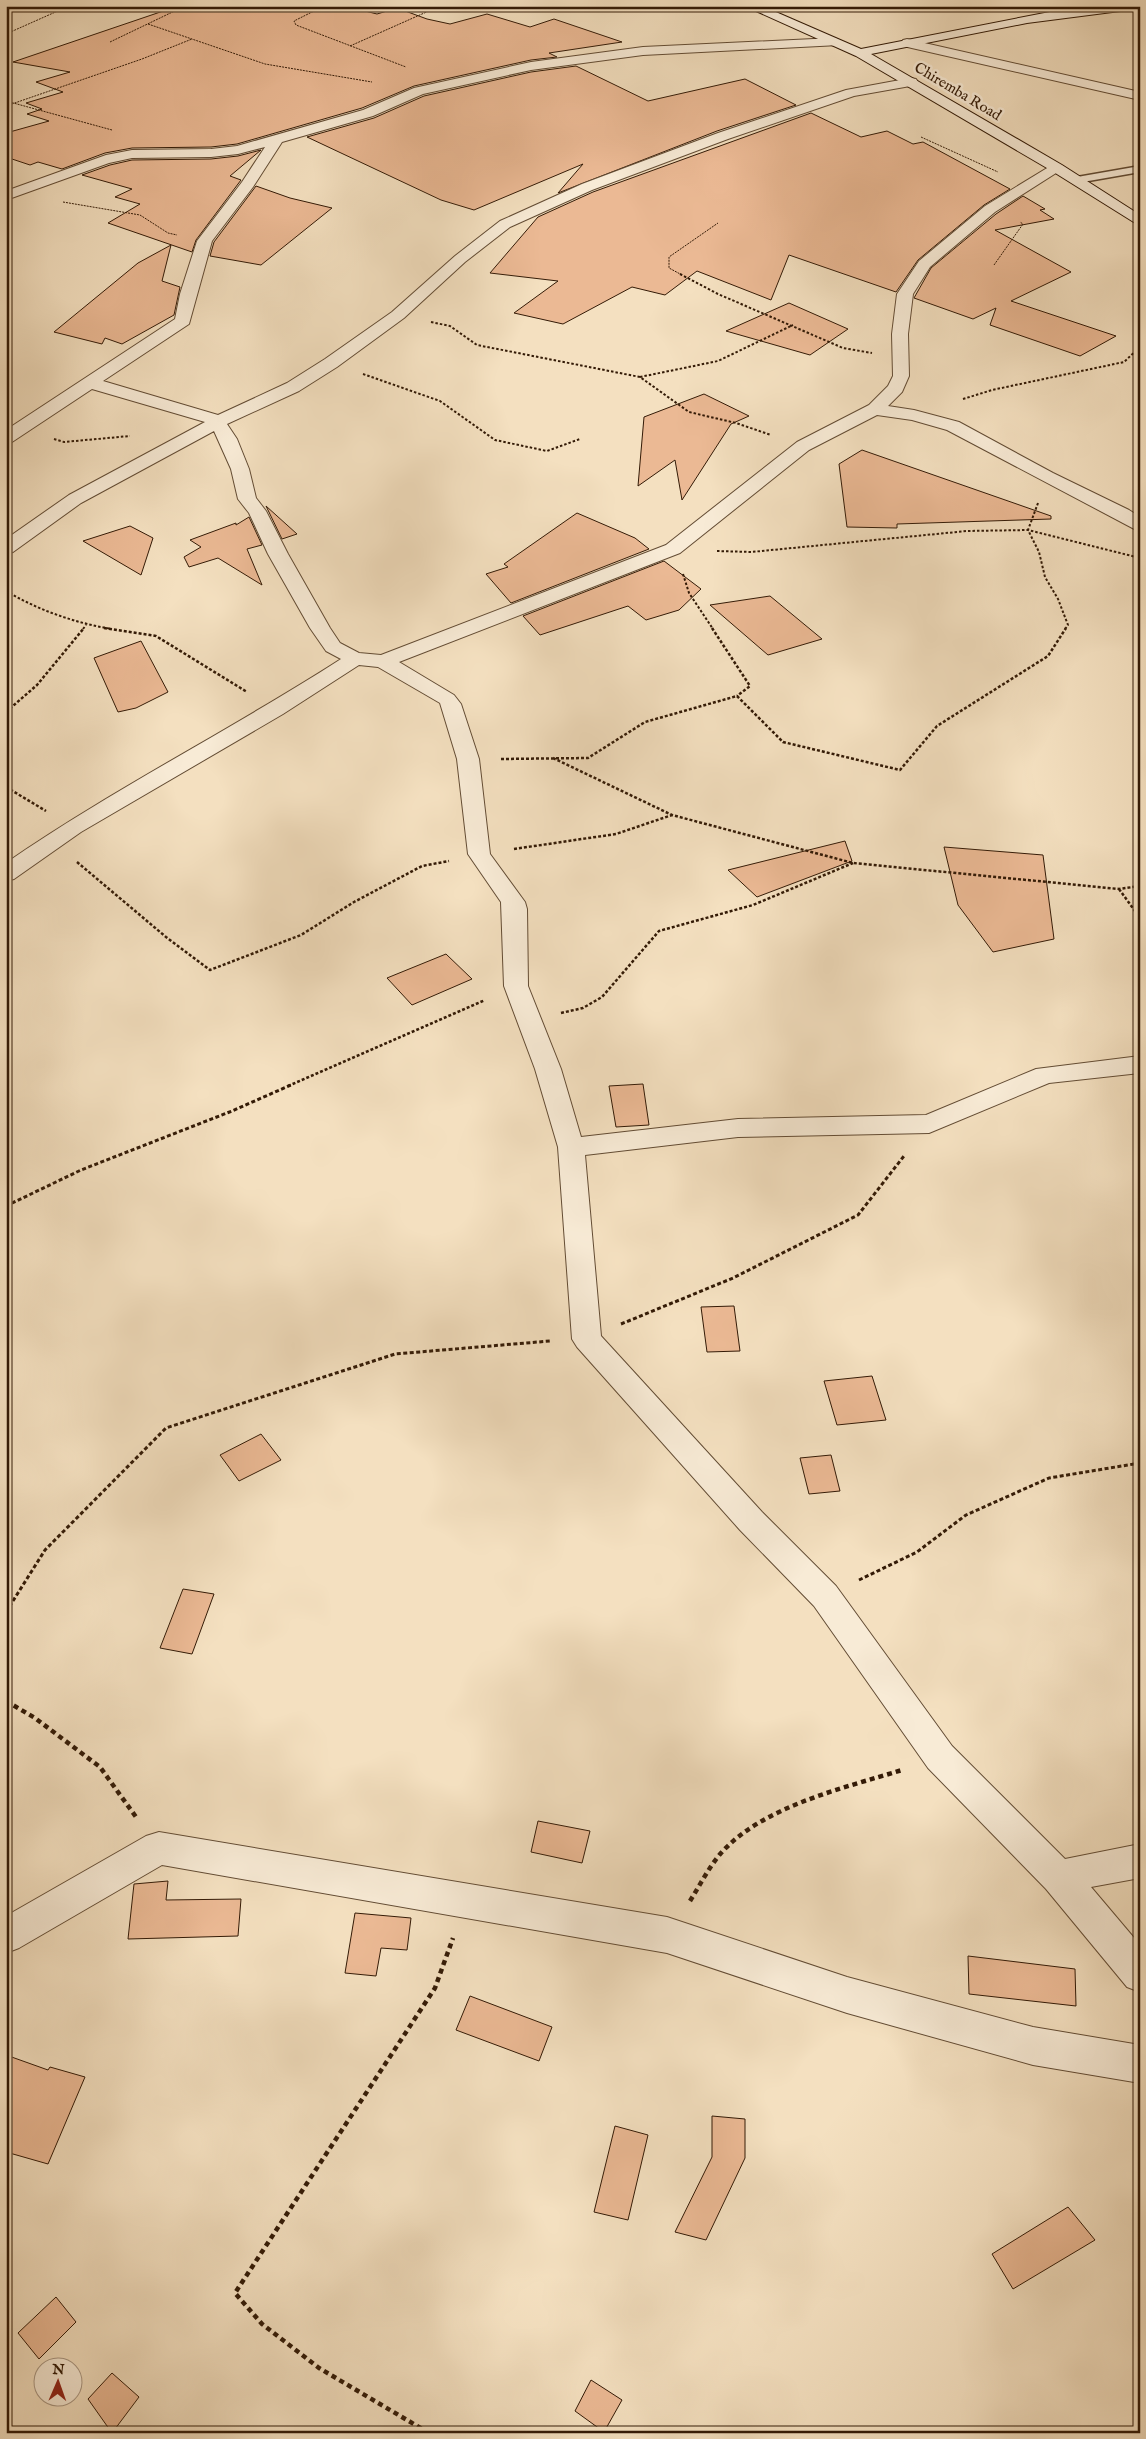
<svg xmlns="http://www.w3.org/2000/svg" width="1146" height="2439" viewBox="0 0 1146 2439" font-family="'IM FELL English',serif">
<style>
.building{fill:#ebb994;stroke:#331a06}
.lines{fill:none;stroke-linecap:round;stroke-linejoin:round}
.lane-casing{stroke:#634c34;stroke-width:3}
.street-casing{stroke:#634c34;stroke-width:2}
.secondary-casing{stroke:#331a06;stroke-width:2}
.path-far4{stroke:#331a06;stroke-width:1;stroke-dasharray:2 1;stroke-linecap:butt}
.path-far3{stroke:#331a06;stroke-width:2;stroke-dasharray:2.5 2;stroke-linecap:butt}
.path-far2{stroke:#331a06;stroke-width:2.5;stroke-dasharray:3 2;stroke-linecap:butt}
.path-far1{stroke:#331a06;stroke-width:3;stroke-dasharray:4 2.5;stroke-linecap:butt}
.path{stroke:#331a06;stroke-width:4.5;stroke-dasharray:5 4;stroke-linecap:butt}
.lane{fill:#f8ebd6;fill-rule:evenodd}
.street{fill:#f8ebd6;fill-rule:evenodd}
.secondary{fill:#f8ebd6;fill-rule:evenodd}
.labels{text-anchor:middle;stroke-width:5;stroke-linejoin:round;paint-order:stroke}
.far-street-label{font-size:15px;fill:#331a06;stroke:#f8ebd6}
</style>
<rect width="100%" height="100%" fill="#f4e0c0"/>
<filter id="stains"><feTurbulence type="fractalNoise" baseFrequency=".004" numOctaves="4"/><feColorMatrix values="0 0 0 0 .2 0 0 0 0 .09 0 0 0 0 .02 0 0 0 .5 -.17"/></filter>
<radialGradient id="worn" r=".72"><stop offset=".6" stop-color="#630" stop-opacity="0"/><stop offset="1" stop-color="#630" stop-opacity=".3"/></radialGradient>
<path class="building" d="M 178,6 L 345,6 L 377,14 L 397,8 L 427,19 L 450,24 L 487,14 L 530,27 L 554,19 L 622,42 L 549,53 L 557,57 L 531,60 L 414,86 L 362,108 L 237,144 L 211,147 L 132,148 L 105,153 L 62,169 L 38,162 L 30,165 L 6,157 L 6,133 L 49,121 L 27,114 L 42,109 L 26,103 L 63,92 L 36,82 L 70,72 L 13,62 Z
M 576,66 L 648,101 L 745,79 L 796,105 L 717,131 L 558,193 L 583,164 L 474,210 L 441,200 L 307,137 L 374,118 L 424,96 L 531,72 Z
M 811,113 L 861,137 L 887,131 L 913,144 L 923,142 L 1010,189 L 984,205 L 918,260 L 896,292 L 789,255 L 771,300 L 697,271 L 665,295 L 632,287 L 563,324 L 514,313 L 558,281 L 490,273 L 538,217 L 593,192 Z
M 261,150 L 230,176 L 241,180 L 196,240 L 192,252 L 108,223 L 140,204 L 115,197 L 132,189 L 82,175 L 110,165 L 132,160 L 211,159 L 238,156 Z
M 256,186 L 290,198 L 332,208 L 261,265 L 210,256 L 214,242 Z
M 1023,196 L 1045,209 L 1040,210 L 1054,219 L 995,230 L 1071,272 L 1011,301 L 1116,336 L 1080,356 L 990,325 L 996,308 L 973,319 L 914,298 L 931,268 L 996,214 Z
M 171,245 L 162,281 L 180,287 L 174,315 L 122,344 L 105,338 L 102,344 L 54,332 L 138,263 Z
M 789,303 L 848,329 L 810,355 L 726,331 Z
M 704,394 L 749,416 L 731,424 L 682,500 L 675,460 L 638,486 L 644,417 Z
M 862,450 L 1051,516 L 1051,519 L 897,524 L 897,528 L 847,527 L 839,464 Z
M 266,506 L 297,534 L 282,539 Z
M 577,513 L 635,538 L 649,549 L 511,603 L 486,574 L 508,567 L 504,564 Z
M 249,517 L 262,545 L 247,549 L 262,585 L 218,558 L 189,567 L 184,557 L 201,547 L 190,540 L 236,523 L 236,525 Z
M 130,526 L 153,538 L 141,575 L 83,541 Z
M 664,561 L 701,589 L 679,610 L 646,620 L 628,606 L 540,635 L 523,616 Z
M 770,596 L 822,639 L 768,655 L 710,605 Z
M 141,641 L 168,692 L 136,708 L 118,712 L 94,658 Z
M 845,841 L 852,861 L 757,897 L 728,870 Z
M 944,847 L 1043,855 L 1054,939 L 993,952 L 958,905 Z
M 446,954 L 472,979 L 412,1005 L 387,978 Z
M 643,1084 L 649,1125 L 616,1127 L 609,1086 Z
M 734,1306 L 740,1351 L 707,1352 L 701,1307 Z
M 872,1376 L 886,1420 L 837,1425 L 824,1381 Z
M 261,1434 L 281,1460 L 239,1481 L 220,1455 Z
M 831,1455 L 840,1491 L 809,1494 L 800,1458 Z
M 183,1589 L 214,1594 L 192,1654 L 160,1648 Z
M 538,1821 L 590,1831 L 582,1863 L 531,1852 Z
M 168,1881 L 166,1900 L 241,1899 L 238,1936 L 128,1939 L 134,1884 Z
M 355,1913 L 411,1918 L 407,1950 L 381,1948 L 376,1976 L 345,1973 Z
M 968,1956 L 1075,1969 L 1076,2006 L 969,1994 Z
M 470,1996 L 552,2027 L 539,2061 L 456,2030 Z
M 6,2055 L 48,2070 L 50,2067 L 85,2077 L 48,2164 L 6,2152 Z
M 712,2116 L 745,2119 L 745,2158 L 706,2240 L 675,2232 L 712,2157 Z
M 615,2126 L 648,2135 L 628,2220 L 594,2212 Z
M 1068,2207 L 1095,2240 L 1013,2289 L 992,2254 Z
M 56,2297 L 76,2322 L 39,2359 L 18,2333 Z
M 112,2373 L 139,2397 L 112,2433 L 88,2399 Z
M 591,2380 L 622,2400 L 604,2432 L 575,2411 Z"/>
<g class="lines">
<defs>
<path id="lane" d="M 1140,166 L 1140,172 L 1077,183 L 1071,180 L 1077,177 Z"/>
<path id="street" d="M 835,38 L 841,42 L 839,45 L 643,55 L 531,70 L 423,94 L 373,116 L 282,142 L 253,187 L 212,241 L 189,324 L 103,381 L 218,415 L 287,383 L 325,359 L 392,312 L 455,256 L 500,221 L 582,184 L 718,133 L 846,90 L 911,78 L 916,79 L 918,82 L 916,85 L 854,96 L 728,139 L 592,190 L 510,227 L 465,262 L 404,318 L 337,367 L 299,391 L 227,424 L 237,439 L 249,469 L 256,498 L 266,511 L 288,554 L 330,628 L 340,643 L 359,653 L 381,655 L 666,545 L 797,442 L 869,405 L 888,386 L 893,376 L 892,334 L 897,294 L 919,261 L 985,206 L 1052,165 L 1057,164 L 1064,168 L 995,212 L 930,267 L 913,294 L 908,334 L 909,376 L 902,392 L 888,406 L 914,410 L 959,422 L 1053,473 L 1129,510 L 1140,517 L 1140,532 L 947,430 L 912,420 L 877,415 L 809,450 L 680,553 L 399,662 L 454,695 L 461,704 L 479,759 L 490,854 L 525,902 L 527,909 L 528,986 L 561,1069 L 581,1137 L 738,1119 L 926,1115 L 1036,1069 L 1140,1056 L 1140,1073 L 1049,1083 L 929,1133 L 738,1137 L 585,1155 L 601,1336 L 762,1512 L 836,1586 L 952,1746 L 1065,1859 L 1140,1844 L 1140,1878 L 1091,1887 L 1140,1945 L 1140,1992 L 1127,1987 L 1046,1889 L 928,1768 L 814,1606 L 740,1530 L 577,1347 L 572,1339 L 558,1147 L 535,1069 L 504,986 L 501,902 L 468,854 L 457,759 L 440,703 L 378,667 L 359,665 L 283,714 L 81,832 L 14,879 L 6,881 L 6,863 C 113,789 231,730 341,659 L 326,651 L 310,628 L 268,554 L 249,513 L 238,499 L 231,469 L 214,431 L 81,503 L 13,552 L 6,554 L 6,539 L 69,495 L 205,422 L 92,389 L 12,442 L 6,443 L 6,430 L 175,319 L 180,294 L 197,241 L 242,182 L 265,147 L 238,154 L 211,157 L 132,158 L 109,163 L 6,200 L 6,191 L 106,155 L 132,150 L 211,149 L 237,146 L 363,110 L 414,88 L 531,62 L 643,47 Z
M 907,39 L 1140,92 L 1140,100 L 903,46 L 901,43 L 903,40 Z
M 159,1832 L 667,1917 L 847,1977 L 1033,2027 L 1140,2045 L 1140,2083 L 1033,2065 L 847,2013 L 667,1953 L 162,1865 L 19,1948 L 6,1953 L 6,1916 L 146,1836 Z"/>
<path id="secondary" d="M 745,6 L 762,6 L 861,49 L 1060,10 L 1091,6 L 1134,6 L 1128,10 L 1027,23 L 871,54 L 1062,165 L 1140,215 L 1140,226 L 1052,171 L 856,56 Z"/>
</defs>
<use href="#lane" class="lane-casing"/>
<use href="#street" class="street-casing"/>
<use href="#secondary" class="secondary-casing"/>
<path class="path-far4" d="M 324,6 L 294,21 L 296,25 L 406,67
M 148,24 L 265,64 L 372,82
M 6,34 L 69,6
M 110,42 L 185,6
M 350,46 L 440,6
M 6,101 L 112,130
M 6,106 L 142,59 L 192,39
M 921,137 L 998,172
M 63,202 L 140,215 L 168,233 L 177,235
M 994,265 L 1023,224 L 1020,222
M 682,275 L 669,268 L 669,257 L 718,223"/>
<path class="path-far3" d="M 680,274 L 718,294 L 843,348 L 872,353
M 431,322 L 450,326 L 477,345 L 640,377 L 689,412 L 736,423 L 771,435
M 363,374 L 440,401 L 495,440 L 547,451 L 580,439
M 640,377 L 718,361 L 793,325
M 963,399 L 992,390 L 1124,362 L 1140,347
M 54,439 L 64,442 L 130,436
M 1038,503 L 1028,530 L 1039,552 L 1045,577 L 1058,599 L 1068,625 L 1065,629
M 717,551 L 751,552 L 967,531 L 1028,530 L 1140,558
M 683,574 L 689,593 L 713,629
M 6,591 C 38,610 75,623 112,629
M 83,629 L 86,625"/>
<path class="path-far2" d="M 104,628 L 156,636 L 247,692
M 712,628 L 750,686 L 737,696
M 6,712 L 37,685 L 84,628
M 553,758 L 672,815 L 853,863 L 1119,889 L 1140,886
M 501,759 L 588,758 L 645,722 L 737,696 L 783,742 L 900,770 L 937,726 L 1048,656 L 1066,628
M 6,787 L 46,811
M 514,849 L 616,834 L 672,815
M 77,862 L 166,937 L 210,970 L 301,935 L 354,902 L 422,866 L 449,861
M 1119,889 L 1140,918
M 561,1013 L 583,1008 L 602,997 L 659,931 L 753,905 L 853,863
M 288,1086 L 485,1000"/>
<path class="path-far1" d="M 6,1206 L 81,1170 L 232,1111 L 291,1085
M 621,1324 L 733,1278 L 858,1215 L 904,1156
M 859,1580 L 917,1552 L 966,1515 L 1049,1478 L 1140,1463
M 6,1612 L 45,1550 L 166,1428 L 395,1354 L 550,1341"/>
<path class="path" d="M 6,1701 L 35,1718 L 100,1767 L 136,1817
M 690,1901 C 700,1885 709,1867 721,1853 C 763,1806 844,1788 902,1770
M 429,2433 L 319,2368 L 262,2324 L 235,2293 L 435,1988 L 453,1938"/>
<use href="#lane" class="lane"/>
<use href="#street" class="street"/>
<use href="#secondary" class="secondary"/>
</g>
<g class="labels">
<g class="far-street-label">
<text transform="translate(958 91) rotate(31)" y="5">Chiremba Road</text>
</g>
</g>
<rect width="1146" height="2439" fill="none" stroke="#f4e0c0" stroke-width="25"/>
<rect x="8" y="8" width="1131" height="2424" fill="none" stroke="#331a06" stroke-width="2.5"/>
<rect x="12" y="12" width="1121" height="2414" fill="none" stroke="#331a06"/>
<g transform="translate(58 2382) rotate(2)"><circle r="24" fill="#f8ebd6" stroke="#a99783"/>
<path d="M0-4L9 19L0 12L-9 19Z" fill="#8f2418"/>
<text y="-8" font-size="14" font-weight="bold" text-anchor="middle" fill="#331a06">N</text>
</g>
<rect width="100%" height="100%" filter="url(#stains)"/>
<rect width="100%" height="100%" fill="url(#worn)"/>
</svg>
